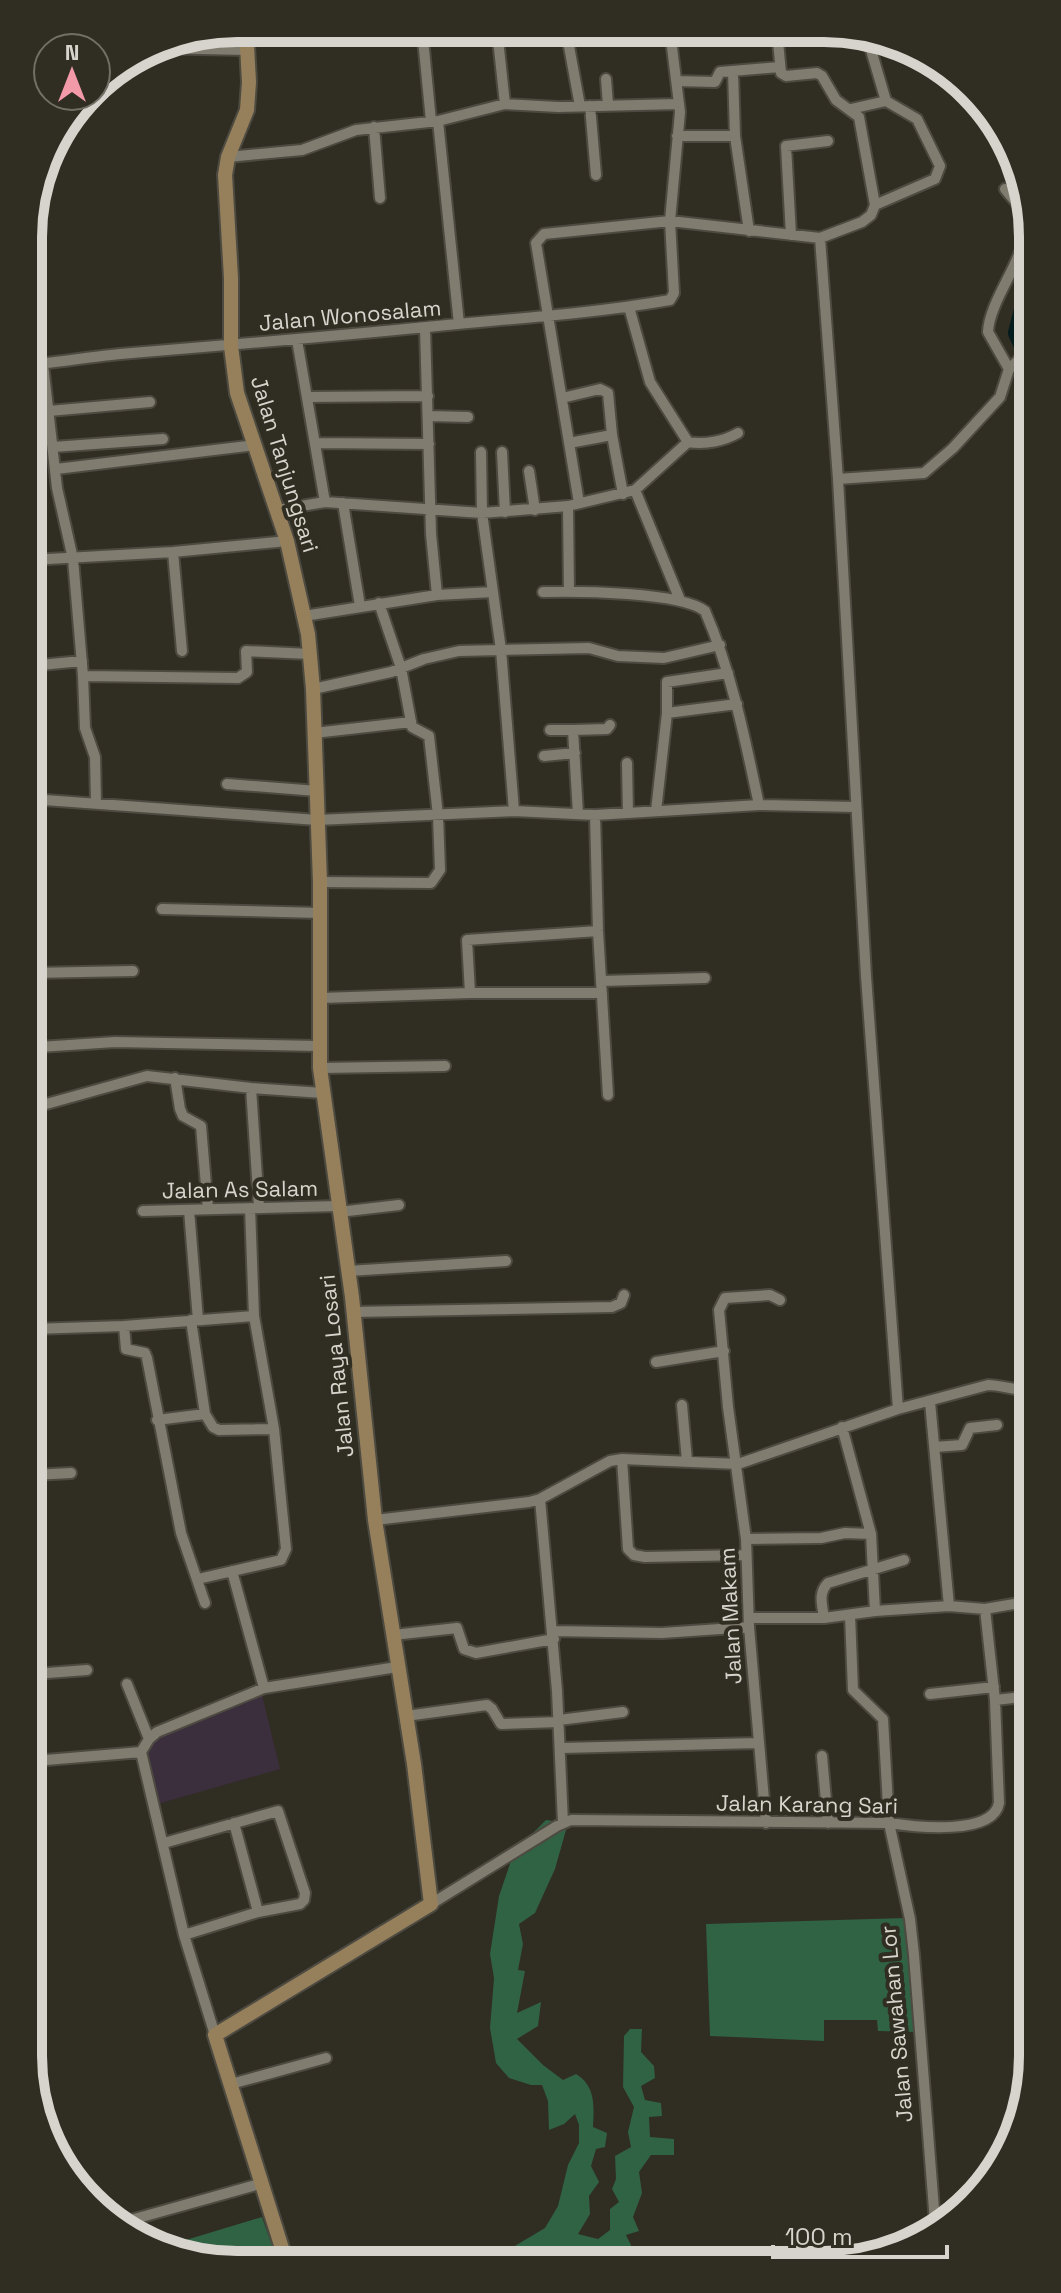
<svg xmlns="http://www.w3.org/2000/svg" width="1061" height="2293" viewBox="0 0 1061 2293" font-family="'Space Grotesk',sans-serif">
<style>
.education{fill:#3c2f3d}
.forest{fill:#306244}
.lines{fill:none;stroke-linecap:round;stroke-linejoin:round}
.river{stroke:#051c1e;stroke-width:20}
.street-casing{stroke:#4d4a41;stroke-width:14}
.secondary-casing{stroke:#4d4a41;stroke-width:18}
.street{stroke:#807c6f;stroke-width:10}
.secondary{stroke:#96805b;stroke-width:14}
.labels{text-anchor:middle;stroke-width:8;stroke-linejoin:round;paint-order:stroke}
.street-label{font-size:22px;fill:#d6d4cd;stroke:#302d22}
.rim{fill:none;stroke:#d6d4cd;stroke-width:10}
</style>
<rect width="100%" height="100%" fill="#302d22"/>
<path class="education" d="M 262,1695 L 280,1769 L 154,1805 L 145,1743 L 154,1728 Z"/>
<path class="forest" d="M 546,1820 L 568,1823 L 555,1869 L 535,1913 L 519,1924 L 523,1944 L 518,1970 L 525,1971 L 517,2013 L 541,2002 L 538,2026 L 517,2039 L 543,2065 L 563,2080 L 576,2074 C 596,2086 594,2107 593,2127 L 607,2133 L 605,2147 L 596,2149 L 591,2166 L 599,2182 L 589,2196 L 590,2214 L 578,2234 L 598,2239 L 610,2230 L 610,2209 L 619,2202 L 612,2189 L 616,2179 L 615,2156 L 631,2147 L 628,2132 L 634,2107 L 623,2087 L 624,2036 L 630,2029 L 642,2029 L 641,2052 L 654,2066 L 655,2078 L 641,2086 L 645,2100 L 661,2103 L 662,2116 L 649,2117 L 650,2137 L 674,2139 L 674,2155 L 651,2155 L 639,2172 L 642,2193 L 633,2217 L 639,2231 L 626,2235 L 631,2245 L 624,2259 L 511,2260 L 513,2247 L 545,2228 L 558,2206 L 568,2165 L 579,2143 L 579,2125 L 575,2114 L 564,2124 L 549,2130 L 548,2101 L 542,2085 L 531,2085 L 509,2078 L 496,2063 L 490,2028 L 494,1978 L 490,1954 L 499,1896 L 514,1852 Z
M 905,1918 L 912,1955 L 917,2032 L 878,2031 L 877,2020 L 824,2020 L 824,2041 L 710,2036 L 706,1924 Z
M 262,2217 L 273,2248 L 235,2261 L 197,2261 L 166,2246 Z"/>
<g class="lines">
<path class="river" d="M 1019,172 L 1026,208
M 1026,302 L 1018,333 L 1026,350"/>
<defs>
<path id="street" d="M 422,29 L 431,121
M 497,30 L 505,104
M 566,30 L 580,106
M 670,31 L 680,112 L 670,221 L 820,238 L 862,222 L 871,215 L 875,205 L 935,179 L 940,166 L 917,119 L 886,101 L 866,33
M 777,31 L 781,73 L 786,76 L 817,73 L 822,76 L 836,100 L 859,117 L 875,205
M 497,32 L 523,30
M 150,48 L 248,50
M 733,71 L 735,136 L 749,231
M 606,79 L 608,105
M 677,81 L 715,82 L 720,72 L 779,67
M 590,106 L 596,175
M 851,109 L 886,101
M 438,121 L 459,324
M 374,127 L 380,198
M 677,136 L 735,136
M 228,157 L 302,150 L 356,130 L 438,121 L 505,104 L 558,107 L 679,104
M 1005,189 C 1011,197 1020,205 1024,214 C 1037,245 989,297 988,332 L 1009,369
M 791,235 L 786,146 L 828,141
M 820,238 L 838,479 L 866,976 L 898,1409 L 988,1385 C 1003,1385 1016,1392 1030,1389
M 629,307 L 650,382 L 688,442
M 425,328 L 431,534 L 437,595
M 297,340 L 325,502
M 43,364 L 57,488 L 73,559 L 83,676 L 85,728 L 95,757 L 96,802
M 29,365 C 59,362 89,357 120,354 C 229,345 338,336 447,325 C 522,318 596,313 670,300 L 674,293 L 670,221 L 544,234 L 536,243 L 579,503
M 307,397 L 428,396
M 562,398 L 600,389 L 608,393 L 612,435 L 623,494
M 49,411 L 150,402
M 429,416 L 468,417
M 315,443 L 429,444
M 569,443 L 612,435
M 53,447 L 163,439
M 502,452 L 505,512
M 56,469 L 256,445
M 529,471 L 535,510
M 838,479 L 924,473 L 953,448 L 1000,397 L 1009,369 L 1026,353
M 635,490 L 680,600
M 343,503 L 360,606
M 568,506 L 569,592
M 278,510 L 325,502 L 482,513 L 568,506 L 635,490 L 688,442 C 705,445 724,441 738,433
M 173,552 L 182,651
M 30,560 L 173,552 L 287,541
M 543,592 C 576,591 681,592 705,611 C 732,673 745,739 759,805
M 304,616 L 437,595 L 493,592
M 30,666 L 82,661
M 83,676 L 238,678 L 247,672 L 246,651 L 310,654
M 313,689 L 391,672 L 424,659 L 459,651 L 501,650 L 482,513 L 481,452
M 667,713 L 737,704
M 550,730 L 573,730
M 314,733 L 411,722
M 544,756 L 575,753
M 627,763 L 628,813
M 227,784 L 317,791
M 31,799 L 317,820 L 514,811 L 595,815 L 759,805 L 856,807
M 514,811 L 501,650 L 589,648 L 618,656 L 664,658 L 720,645
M 656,811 L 667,713 L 667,682 L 728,673
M 578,814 L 573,730 L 607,729 L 610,725
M 595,815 L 598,931 L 608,1095
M 320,882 L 431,883 L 440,870 L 438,815 L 429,736 L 412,727 L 401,668 L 379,603
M 162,909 L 321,913
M 31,973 L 133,971
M 602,981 L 705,978
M 470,993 L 467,940 L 598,931
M 321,998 L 470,993 L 602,993
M 31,1045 L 39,1047 L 115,1042 L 319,1046
M 320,1068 L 445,1066
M 175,1078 L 180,1109 L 183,1116 L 201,1126 L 208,1209
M 251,1088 L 259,1207
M 32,1108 L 147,1076 L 251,1088 L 323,1093
M 189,1210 L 198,1320
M 143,1211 L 338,1206
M 339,1212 L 399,1205
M 348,1271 L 506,1261
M 353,1312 L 612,1307 L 621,1303 L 624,1295
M 191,1320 L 205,1414
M 124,1326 L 126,1349 L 145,1353 L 147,1358 L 181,1533 L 205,1603
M 32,1329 L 124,1326 L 254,1316
M 656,1362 L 724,1351
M 1021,1391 L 1030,1409
M 930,1402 L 949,1606
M 682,1405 L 687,1461
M 157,1420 L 205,1414 L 213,1427 L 219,1430 L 274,1429
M 842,1427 L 871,1534
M 935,1447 L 962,1445 L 970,1428 L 997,1425
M 622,1459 L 628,1549 L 634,1555 L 645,1557 L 746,1555
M 33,1475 L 71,1473
M 540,1499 L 557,1691 L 563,1823
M 375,1520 L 529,1502 L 540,1499 L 610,1461 L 622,1459 L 738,1464 L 898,1409
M 746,1539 L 821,1538 L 845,1533 L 871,1534 L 875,1611
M 232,1571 L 264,1688
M 198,1579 L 281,1560 L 286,1549 L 274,1429 L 254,1316 L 250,1208
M 33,1603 L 36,1602
M 850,1615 L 853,1690 L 883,1719 L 889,1823 L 910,1919 L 914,1955 L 935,2222
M 749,1618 L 824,1618 L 875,1611 L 949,1606 L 985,1609 L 1025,1602 L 1031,1612
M 824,1618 C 822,1604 818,1593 828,1583 L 904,1560
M 553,1631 L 662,1633 L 749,1627
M 393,1635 L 457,1628 L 464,1649 L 476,1653 L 554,1639
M 34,1674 L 87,1670
M 127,1684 L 149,1739
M 930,1694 L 994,1687
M 995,1700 L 1031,1696
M 406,1716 L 487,1705 L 492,1709 L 501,1724 L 559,1722
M 559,1720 L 623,1712
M 562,1748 L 758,1743
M 822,1756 L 828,1823
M 34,1761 L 141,1752
M 234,1823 L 258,1912
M 766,1823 L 749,1627 L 746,1539 L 728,1407 L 719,1310 L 725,1298 L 770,1295 L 780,1300
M 164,1843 L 278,1811 L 305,1893 L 304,1900 L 300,1904 L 258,1912 L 184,1935
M 35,1902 L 38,1902
M 431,1904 L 557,1826 L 571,1820 L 889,1823 C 915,1827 993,1836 999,1803 L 995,1700 L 985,1609
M 215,2035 L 184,1935 L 141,1752 L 149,1739 L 157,1732 L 264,1688 L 397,1667
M 231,2084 L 326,2058
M 120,2223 L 263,2183"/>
<path id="secondary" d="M 246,28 L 249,82 L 247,110 L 228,157 L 225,175 L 231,278 L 231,346 L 237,393 L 287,541 L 308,634 L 313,689 L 320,882 L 320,1068 L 352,1297 L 375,1520 L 414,1764 L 431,1904 L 215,2035 L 286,2261"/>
</defs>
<use href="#street" class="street-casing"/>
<use href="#secondary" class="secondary-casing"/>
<use href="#street" class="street"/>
<use href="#secondary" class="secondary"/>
</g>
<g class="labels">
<g class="street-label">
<text transform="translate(350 315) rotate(-5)" y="8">Jalan Wonosalam</text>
<text transform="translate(285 464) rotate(73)" y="8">Jalan Tanjungsari</text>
<text transform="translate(240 1189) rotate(-1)" y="8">Jalan As Salam</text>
<text transform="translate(336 1366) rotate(-96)" y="8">Jalan Raya Losari</text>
<text transform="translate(730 1616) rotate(-93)" y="8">Jalan Makam</text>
<text transform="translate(807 1804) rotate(1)" y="8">Jalan Karang Sari</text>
<text transform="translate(896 2024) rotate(-95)" y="8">Jalan Sawahan Lor</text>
</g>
</g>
<path d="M0 0H1061V2293H0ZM237 42H824A195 195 0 0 1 1019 237V2056A195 195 0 0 1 824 2251H237A195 195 0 0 1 42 2056V237A195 195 0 0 1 237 42Z" fill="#302d22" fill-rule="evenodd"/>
<path class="rim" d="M237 42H824A195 195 0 0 1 1019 237V2056A195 195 0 0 1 824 2251H237A195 195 0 0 1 42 2056V237A195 195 0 0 1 237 42Z"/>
<g transform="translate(72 72)"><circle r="38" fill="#302d22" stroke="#727066" stroke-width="2"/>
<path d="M0-6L14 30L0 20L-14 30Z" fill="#f39aa9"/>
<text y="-12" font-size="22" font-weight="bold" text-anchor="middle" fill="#d6d4cd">N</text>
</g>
<path d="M773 2245v12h174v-12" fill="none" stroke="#d6d4cd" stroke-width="4"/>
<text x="785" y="2245" font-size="24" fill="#d6d4cd" stroke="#302d22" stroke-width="6" paint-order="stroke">100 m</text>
</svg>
